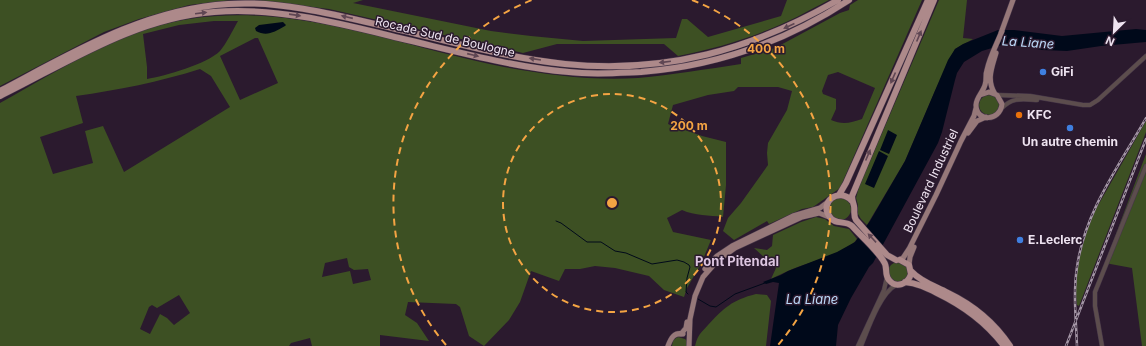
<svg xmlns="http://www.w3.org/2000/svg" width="1146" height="346" viewBox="0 0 1146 346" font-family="Inter,sans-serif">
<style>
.green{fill:#3d5023;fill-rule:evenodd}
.water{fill:#00091a}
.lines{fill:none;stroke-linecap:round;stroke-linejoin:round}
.stream{stroke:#00091a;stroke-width:1}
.minor-casing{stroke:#463649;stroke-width:5}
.major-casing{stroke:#463649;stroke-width:6}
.highway-casing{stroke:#463649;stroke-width:7}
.minor{stroke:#5c4d4d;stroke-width:4}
.major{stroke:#967879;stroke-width:5}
.highway{stroke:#ad898a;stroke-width:6}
.rail-casing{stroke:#a597a7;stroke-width:2.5}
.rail{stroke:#2b1a2e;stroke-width:1;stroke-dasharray:3;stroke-linecap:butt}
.oneway{fill:#5f4653}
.ring{fill:none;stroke:#f4a443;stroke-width:2;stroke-dasharray:7 5}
.shop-dot{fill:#3f7fe0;stroke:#2b1a2e;stroke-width:1.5}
.food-dot{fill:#e8710a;stroke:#2b1a2e;stroke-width:1.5}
.labels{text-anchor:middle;stroke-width:3;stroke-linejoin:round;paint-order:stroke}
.street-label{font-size:12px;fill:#eee3f0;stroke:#2b1a2e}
.poi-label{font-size:12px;font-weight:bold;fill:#eee3f0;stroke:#2b1a2e;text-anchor:start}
.water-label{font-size:13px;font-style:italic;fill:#bad8f7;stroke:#2b1a2e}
.neighbourhood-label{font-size:13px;font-weight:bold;fill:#dcc5e0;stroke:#2b1a2e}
.centre{fill:#f4a443;stroke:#2b1a2e;stroke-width:2}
.ring-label{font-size:12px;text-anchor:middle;font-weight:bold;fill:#f4a443;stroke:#2b1a2e;stroke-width:3;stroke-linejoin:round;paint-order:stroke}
</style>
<rect width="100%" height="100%" fill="#2b1a2e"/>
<path class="green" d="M 0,0 L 232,0 L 189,5 L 139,19 L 104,32 L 0,86 Z
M 253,0 L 363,0 L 353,3 L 491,31 L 531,36 L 583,41 L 676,38 L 682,19 L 687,19 L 708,37 L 781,16 L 787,0 L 829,0 C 808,11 787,23 765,31 C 737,42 708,50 678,56 L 664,44 L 557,44 L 523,53 L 329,9 Z
M 858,0 L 922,0 L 840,188 L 813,207 L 802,209 L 769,224 L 767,221 L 734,240 L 723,231 L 728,218 L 741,203 L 768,165 L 767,153 L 768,143 L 787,110 L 792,91 L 778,87 L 738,87 L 734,91 L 708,95 L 673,105 L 668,124 L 702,136 L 726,142 L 726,185 L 723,217 C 709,215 695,216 682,210 L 667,218 L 673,232 L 711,240 L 701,264 L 687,288 L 684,297 L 664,290 L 649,276 L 615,268 L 595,266 L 580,269 L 565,269 L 559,281 L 531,271 L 520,302 L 509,320 L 484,346 L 469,336 L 460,307 L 456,304 L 408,302 L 405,315 L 417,323 L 429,341 L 380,335 L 380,346 L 312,346 L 310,338 L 291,343 L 289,346 L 0,346 L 0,103 C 60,70 121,29 189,19 C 296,2 401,47 504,67 C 548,75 593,81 638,78 C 672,75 707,69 741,64 L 741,58 L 775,48 L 840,13 L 849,10 L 850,5 ZM 214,21 L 238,21 C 233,30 226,44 220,51 C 207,64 165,76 147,79 L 147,67 L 143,34 L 179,25 ZM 255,38 L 258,38 L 278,83 L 240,100 L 220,56 ZM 200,69 L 211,76 L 230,107 L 124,172 L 103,126 L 85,131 L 93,163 L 53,174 L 40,137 L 83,123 L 76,96 C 118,90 159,82 200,69 ZM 838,72 L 875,88 L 862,119 C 851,123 842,125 831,120 L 836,109 L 836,99 L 823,94 L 822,91 L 828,75 ZM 347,258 L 349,267 L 354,270 L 368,269 L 371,280 L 353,284 L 350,271 L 322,277 L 325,263 ZM 179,295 L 190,313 L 174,325 L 167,318 L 160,314 L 150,334 L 140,329 L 149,307 L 152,305 L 157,308 Z
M 939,0 L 967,0 L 963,38 L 973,39 L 955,49 L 935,91 L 905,161 L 867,225 L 861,219 L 858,214 L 858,205 L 856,198 L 859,187 Z
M979 105a10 10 0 1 1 20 0a10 10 0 1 1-20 0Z
M 1146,121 L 1146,132 L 1079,306 L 1077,305 C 1073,273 1083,238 1096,209 Z
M 1146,154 L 1146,346 L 1142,346 L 1132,268 L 1105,263 Z
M829 209a11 11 0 1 1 22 0a11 11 0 1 1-22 0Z
M 816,217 L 825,219 L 834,226 L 849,229 L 857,239 C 846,255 806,262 788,271 C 783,273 777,276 771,279 L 776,268 L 754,248 L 767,250 L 772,246 L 773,235 L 801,222 Z
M888 272a10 10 0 1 1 20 0a10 10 0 1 1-20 0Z
M 756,294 L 767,295 L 771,301 L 766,346 L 695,346 C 698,334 701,333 708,325 C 724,308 732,300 756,294 Z
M 678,337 L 685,339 L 687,341 L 687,346 L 672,346 L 673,340 Z"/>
<path class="water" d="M 283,22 L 286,25 L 285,26 C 274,32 267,37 256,31 L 255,28 L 259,25 Z
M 1136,29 L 1146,30 L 1146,42 L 1101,46 L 1067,51 L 1042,50 L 1023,46 L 1002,45 L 982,51 L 964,62 L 957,73 L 955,80 L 942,132 L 938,143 L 873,263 L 869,267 L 851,298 L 838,325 L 836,346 L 770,346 L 779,283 L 773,282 L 766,284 L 763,282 L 781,275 L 788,271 L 837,252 L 855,242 L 870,221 L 905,161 L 948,60 L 955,49 L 963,44 L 998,30 L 1014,30 L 1062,36 Z
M 888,130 L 897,135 L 889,154 L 880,150 Z
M 879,151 L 888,156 L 874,188 L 865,184 Z"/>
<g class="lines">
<path class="stream" d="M 556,221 L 561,223 L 587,242 L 601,242 L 615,251 L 626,253 L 652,264 L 677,260 L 684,262 L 689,265 L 690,267 L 687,278 L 686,292 L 688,294
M 698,299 L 710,306 L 716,307 L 735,294 L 765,283"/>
<defs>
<path id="minor" d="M 997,95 L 1030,96 L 1083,105 L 1090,105 L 1098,100 L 1146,56
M 1001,109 C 1012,97 1022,99 1037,100
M 858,346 L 884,290 L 887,277
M 861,346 C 868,329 880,293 896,285
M 1102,346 L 1095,306 L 1095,292 L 1146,166"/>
<path id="major" d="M 1001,33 L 1013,0
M 995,94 C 986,80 992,67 996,53
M 980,95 L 989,92 L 997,95 L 1002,104 C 1000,122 976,122 976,105 C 976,98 983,92 985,85 C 987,80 985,75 987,70 C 990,56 997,44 1002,31
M 968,133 L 977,121 L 986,117
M 898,260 L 903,258 L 909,249 L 936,195 L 961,141 L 974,116 L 976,108
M 909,265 L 910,257 L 914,247
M 705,269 L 717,256 L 732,246 L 793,216 L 820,208 L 828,202
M 681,334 L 686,328 L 687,322
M 668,346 C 671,338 674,332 683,334
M 689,346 L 690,319 L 695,296 L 703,277 L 717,261 L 735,248 L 802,217 L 819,213 L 829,217"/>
<path id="highway" d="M 0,91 C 72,53 144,9 228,4 C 281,0 341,16 392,28 C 449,41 506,58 565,64 C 666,74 751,50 838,0
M 0,96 C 69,62 135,18 214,12 C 277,7 338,23 399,38 C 455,51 512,67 569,72 C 593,75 617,73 641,72 C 718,66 785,42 849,0
M 839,195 L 846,183 L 928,0
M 852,201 C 839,186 818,203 830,217 C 835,225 845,220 852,226 C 861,236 878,251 884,262 C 888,267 884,274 889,280 C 896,289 908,284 911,274 L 909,265 L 900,260
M 896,260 L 887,255 L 856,220 C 853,215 855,211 854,206 C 853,202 852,200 852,196 L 934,0
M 911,271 C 921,282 935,286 948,293 C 973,305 994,322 1010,346
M 905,282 C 917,283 927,288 937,293 C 964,306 986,322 1004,346"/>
</defs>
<use href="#minor" class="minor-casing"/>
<use href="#major" class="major-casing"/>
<use href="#highway" class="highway-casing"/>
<use href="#minor" class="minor"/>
<use href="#major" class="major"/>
<use href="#highway" class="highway"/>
<defs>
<path id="rail" d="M 1066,346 L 1146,139
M 1077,346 C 1076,320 1073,293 1077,267 C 1085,211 1119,166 1146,118"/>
</defs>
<use href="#rail" class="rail-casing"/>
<use href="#rail" class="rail"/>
</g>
<defs><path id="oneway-solid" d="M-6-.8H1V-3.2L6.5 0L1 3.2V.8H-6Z"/></defs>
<g class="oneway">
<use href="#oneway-solid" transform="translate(201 13) rotate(-7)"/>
<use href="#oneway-solid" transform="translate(295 15) rotate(8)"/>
<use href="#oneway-solid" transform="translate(347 17) rotate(-167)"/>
<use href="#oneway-solid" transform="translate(789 26) rotate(155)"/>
<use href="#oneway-solid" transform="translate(919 36) rotate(-67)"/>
<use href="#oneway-solid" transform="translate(473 55) rotate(13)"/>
<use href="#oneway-solid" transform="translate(535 59) rotate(-171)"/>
<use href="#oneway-solid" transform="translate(665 62) rotate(173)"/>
<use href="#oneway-solid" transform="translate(893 78) rotate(114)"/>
<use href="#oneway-solid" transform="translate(868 155) rotate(-67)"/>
<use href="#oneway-solid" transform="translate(872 238) rotate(-133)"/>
</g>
<g class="ring">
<circle cx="612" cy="203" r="109"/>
<path d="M446 345A218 218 0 0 1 532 0M692 0A218 218 0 0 1 778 345"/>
</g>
<g class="shop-dot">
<circle cx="1043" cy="72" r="4"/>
<circle cx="1070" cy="128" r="4"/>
<circle cx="1020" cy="240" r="4"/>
</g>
<circle class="food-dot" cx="1019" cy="115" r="4"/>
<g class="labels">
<g class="street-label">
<text transform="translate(445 37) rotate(13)" y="4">Rocade Sud de Boulogne</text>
<text transform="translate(931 181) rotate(-65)" y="4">Boulevard Industriel</text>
</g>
<g class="poi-label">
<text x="1051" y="76">GiFi</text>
<text x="1027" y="119">KFC</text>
<text x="1070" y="146" text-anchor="middle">Un autre chemin</text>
<text x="1028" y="244">E.Leclerc</text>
</g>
<g class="water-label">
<text transform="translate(1028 42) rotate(4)" y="5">La Liane</text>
<text x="812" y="304">La Liane</text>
</g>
<g class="neighbourhood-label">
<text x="737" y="266">Pont Pitendal</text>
</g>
</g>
<circle cx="612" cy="203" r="6" class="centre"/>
<g class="ring-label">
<text x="766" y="53">400 m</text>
<text x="689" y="130">200 m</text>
</g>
<g transform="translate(1114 32) rotate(204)" stroke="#2b1a2e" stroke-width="3" paint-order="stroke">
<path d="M0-3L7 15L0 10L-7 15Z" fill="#eee3f0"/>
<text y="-6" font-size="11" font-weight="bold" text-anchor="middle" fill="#eee3f0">N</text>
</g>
</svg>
